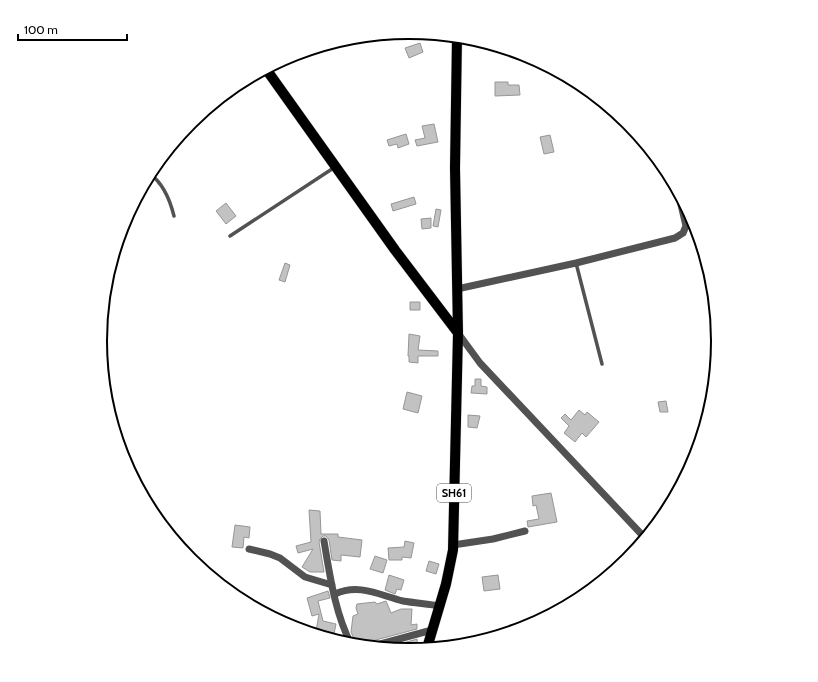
<svg xmlns="http://www.w3.org/2000/svg" width="818" height="682" viewBox="0 0 818 682" font-family="Cabin,sans-serif">
<style>
.building{fill:#c2c2c2;stroke:#969696}
.lines{fill:none;stroke-linecap:round;stroke-linejoin:round}
.primary-casing{stroke:#dbdbdb;stroke-width:11}
.lane{stroke:#525252;stroke-width:3.5}
.street{stroke:#525252;stroke-width:7}
.primary{stroke:#000;stroke-width:10}
.labels{text-anchor:middle;stroke-width:4;stroke-linejoin:round;paint-order:stroke}
.shield{fill:#fff;stroke:#4c4c4c;stroke-width:1}
.shield-label{font-size:11px;font-weight:bold;fill:#000}
.rim{fill:none;stroke:#000;stroke-width:2}
</style>
<rect width="100%" height="100%" fill="#fff"/>
<path class="building" d="M 420,43 L 423,52 L 409,58 L 405,48 Z
M 495,82 L 508,82 L 508,85 L 519,85 L 520,95 L 495,96 Z
M 434,124 L 438,142 L 417,146 L 415,140 L 425,138 L 422,126 Z
M 406,134 L 409,144 L 398,148 L 397,144 L 389,146 L 387,140 Z
M 550,135 L 554,152 L 544,154 L 540,137 Z
M 414,197 L 416,204 L 393,211 L 391,204 Z
M 226,203 L 236,216 L 226,224 L 216,211 Z
M 436,209 L 441,210 L 438,227 L 433,226 Z
M 431,218 L 431,228 L 422,229 L 421,219 Z
M 285,263 L 290,265 L 285,282 L 279,280 Z
M 410,302 L 420,302 L 420,310 L 410,310 Z
M 409,334 L 420,336 L 418,350 L 438,351 L 438,356 L 418,356 L 418,363 L 409,362 L 409,356 L 408,356 Z
M 475,379 L 481,379 L 481,386 L 487,387 L 487,394 L 471,393 L 472,386 L 475,386 Z
M 407,392 L 422,396 L 418,413 L 403,409 Z
M 666,401 L 668,412 L 660,412 L 658,402 Z
M 579,410 L 585,415 L 587,412 L 599,422 L 586,437 L 582,433 L 575,442 L 564,433 L 569,426 L 561,418 L 565,414 L 571,420 Z
M 468,415 L 480,416 L 477,428 L 468,427 Z
M 551,493 L 557,522 L 528,527 L 527,521 L 539,519 L 536,505 L 533,506 L 532,496 Z
M 309,510 L 320,511 L 321,534 L 338,534 L 338,537 L 362,540 L 360,557 L 341,555 L 341,561 L 332,560 L 329,540 L 326,536 L 323,536 L 320,539 L 319,542 L 324,572 L 310,572 L 302,567 L 313,549 L 298,553 L 296,546 L 311,542 Z
M 235,525 L 250,527 L 249,538 L 244,537 L 243,548 L 232,547 Z
M 405,541 L 414,543 L 411,558 L 402,557 L 402,560 L 389,560 L 388,548 L 404,547 Z
M 375,556 L 387,560 L 383,573 L 370,569 Z
M 429,561 L 439,564 L 436,574 L 426,571 Z
M 389,575 L 404,580 L 401,590 L 397,589 L 395,594 L 385,590 Z
M 498,575 L 500,589 L 484,591 L 482,577 Z
M 328,591 L 330,598 L 318,601 L 323,621 L 336,624 L 334,634 L 316,631 L 319,614 L 312,616 L 307,598 Z
M 386,601 L 391,613 L 401,609 L 412,609 L 411,625 L 417,624 L 417,629 L 372,641 L 369,643 L 368,646 L 362,645 L 361,642 L 354,639 L 351,632 L 353,616 L 358,614 L 356,608 L 357,604 L 375,602 L 377,604 Z
M 417,639 L 418,649 L 409,650 L 386,648 Z"/>
<g class="lines">
<defs>
<path id="primary" d="M 266,69 L 395,250 L 458,333
M 427,648 L 446,584 L 453,550 L 458,333 L 455,168 L 457,37"/>
</defs>
<use href="#primary" class="primary-casing"/>
<path class="lane" d="M 150,174 C 164,184 170,200 174,216
M 230,236 L 335,167
M 576,263 L 602,364"/>
<path class="street" d="M 457,289 L 576,263 L 675,238 L 683,233 L 686,226 L 678,192
M 458,333 L 480,363 L 645,538
M 324,541 C 330,576 335,613 351,644
M 453,545 L 493,539 L 525,531
M 249,549 L 270,554 L 280,558 L 305,577 L 332,585
M 335,594 C 359,583 379,595 403,601 C 415,603 428,604 440,606
M 373,646 L 432,630"/>
<use href="#primary" class="primary"/>
</g>
<g class="labels">
<rect class="shield" x="437" y="484" width="34" height="18" rx="3"/>
<g class="shield-label">
<text x="454" y="497">SH61</text>
</g>
</g>
<path d="M0 0H818V682H0ZM107 341a302 302 0 1 1 604 0a302 302 0 1 1-604 0Z" fill="#fff" fill-rule="evenodd"/>
<path class="rim" d="M107 341a302 302 0 1 1 604 0a302 302 0 1 1-604 0Z"/>
<path d="M18 34v6h109v-6" fill="none" stroke="#000000" stroke-width="2"/>
<text x="24" y="34" font-size="12" fill="#000000" stroke="#ffffff" stroke-width="3" paint-order="stroke">100 m</text>
</svg>
